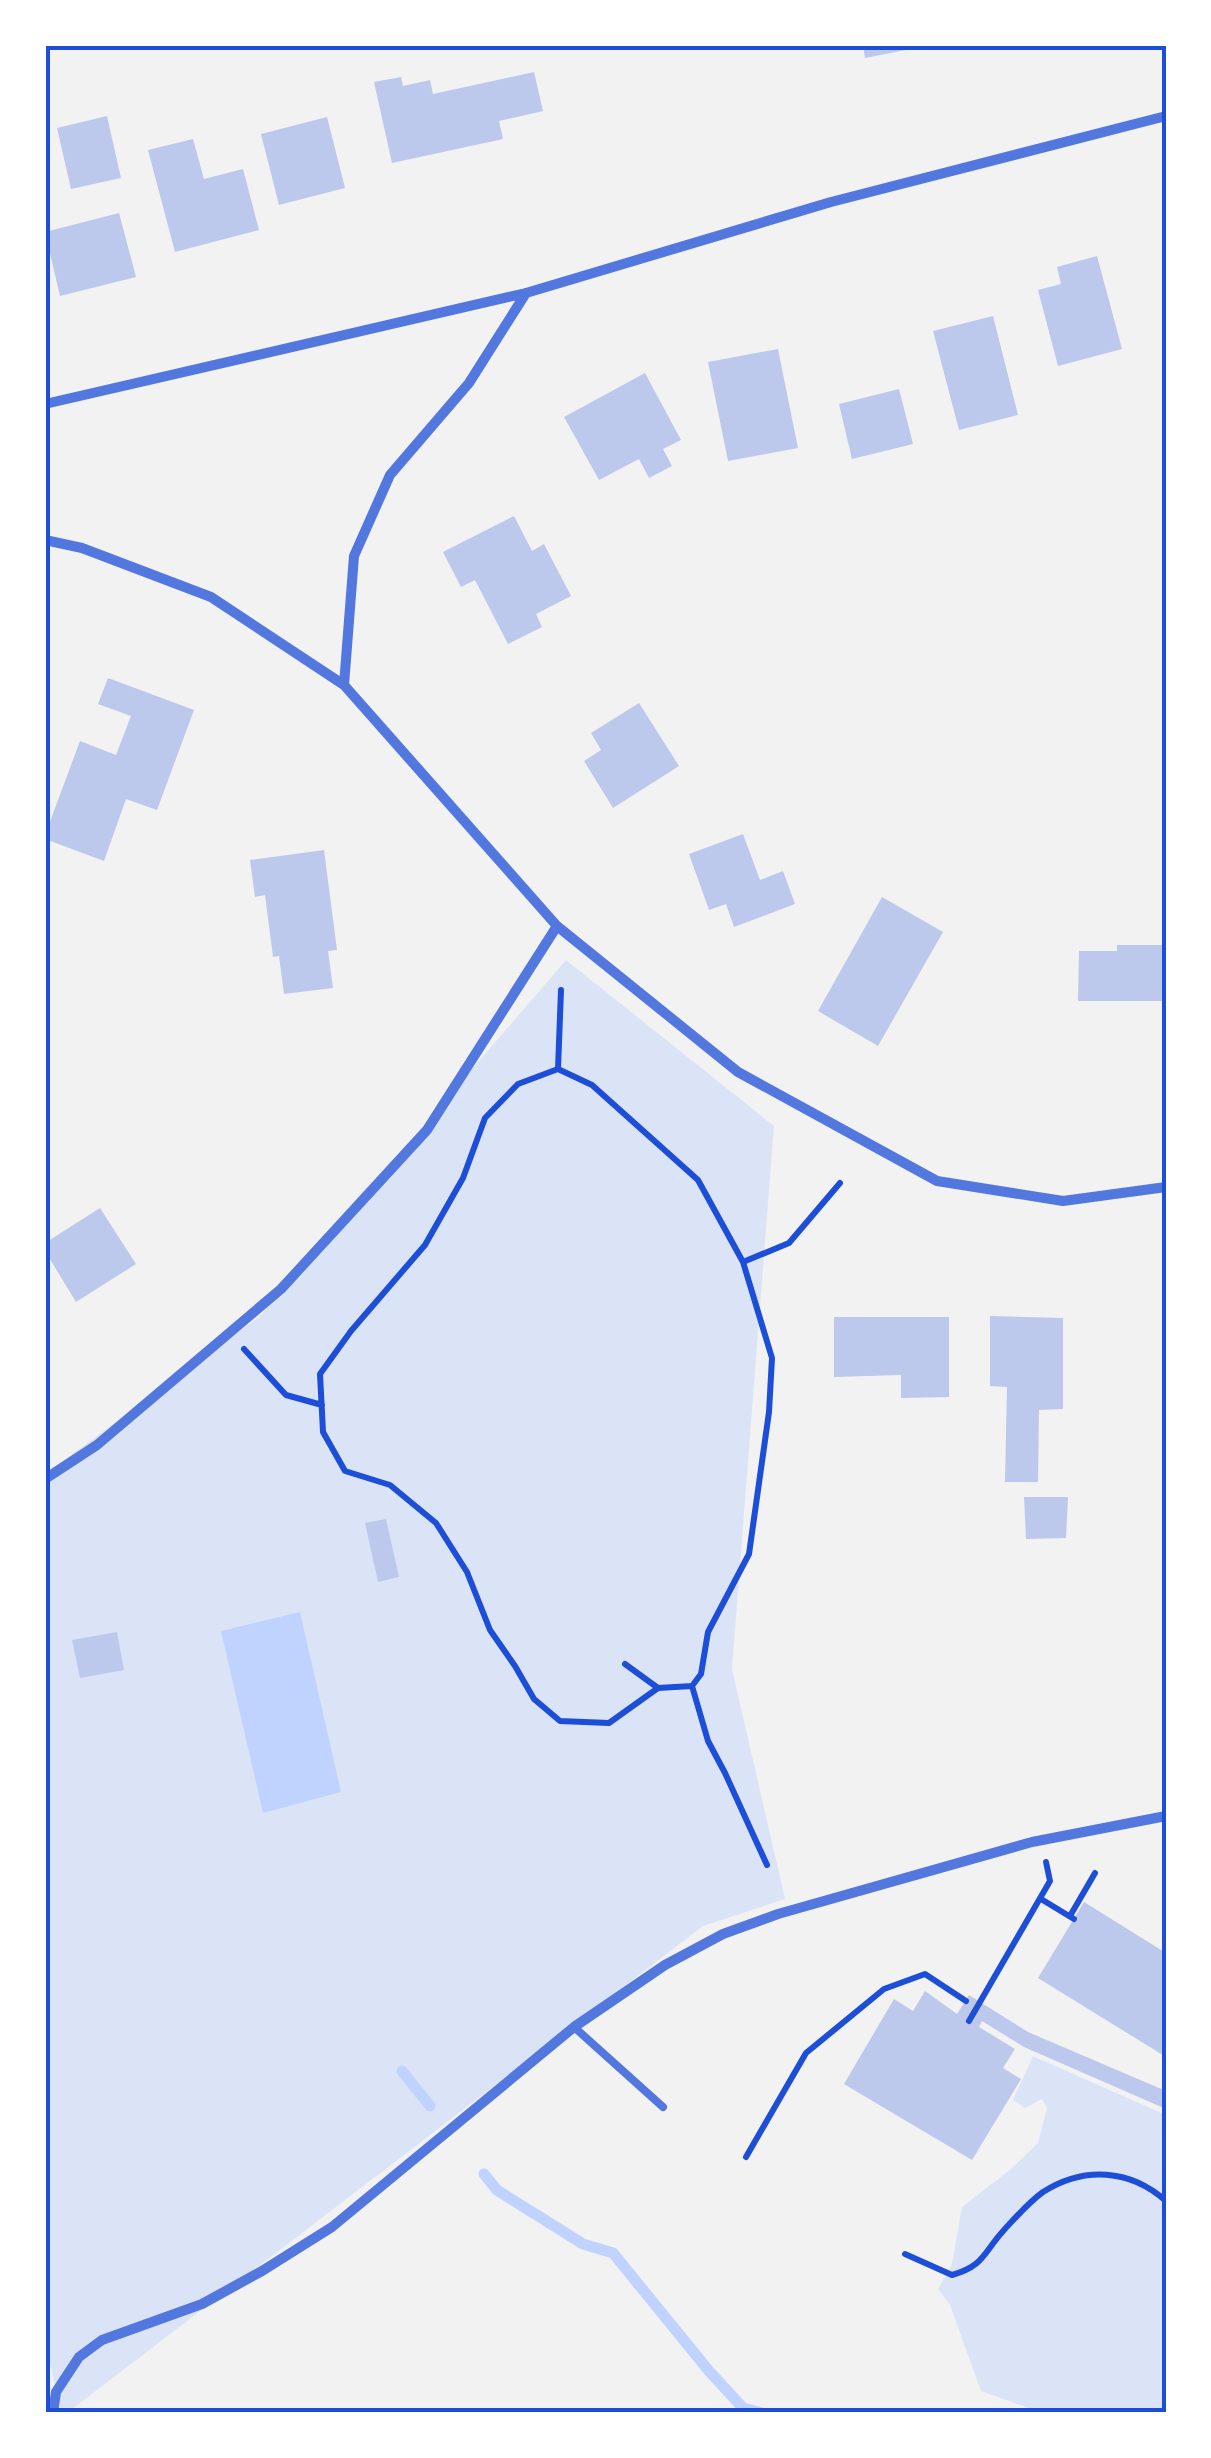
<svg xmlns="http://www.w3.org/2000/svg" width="1211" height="2458" viewBox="0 0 1211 2458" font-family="Barlow,sans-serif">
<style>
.green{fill:#dbe4f7}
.water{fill:#bfd3fe}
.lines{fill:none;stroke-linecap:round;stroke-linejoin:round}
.stream{stroke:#bfd3fe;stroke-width:11}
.building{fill:#bdc9ec}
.path{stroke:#1d4ed8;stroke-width:6}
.service{stroke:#5277de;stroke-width:8}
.minor{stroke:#5277de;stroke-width:10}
.neatline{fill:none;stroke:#1d4ed8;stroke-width:4}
</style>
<rect width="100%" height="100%" fill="#f2f2f2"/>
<path class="green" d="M 566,960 L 774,1126 L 732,1669 L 785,1899 L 703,1926 L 67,2413 L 61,2413 L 45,2341 L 45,1474 L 259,1317 Z
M 1033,2056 L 1166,2115 L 1166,2413 L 1043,2413 L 981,2391 L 950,2305 L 938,2289 L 952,2264 L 962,2207 L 1011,2169 L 1038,2143 L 1047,2108 L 1042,2099 L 1025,2108 L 1013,2100 Z"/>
<path class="water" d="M 300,1612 L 341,1792 L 263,1813 L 221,1631 Z"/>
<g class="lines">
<path class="stream" d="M 402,2071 L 430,2106
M 484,2174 L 497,2190 L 583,2244 L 613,2253 L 709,2371 L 743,2408 L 762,2413"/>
</g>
<path class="building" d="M 863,45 L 921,45 L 921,47 L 865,58 Z
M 534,72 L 543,111 L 499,121 L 503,139 L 392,163 L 374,82 L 401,77 L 403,86 L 430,80 L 433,94 Z
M 107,116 L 121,178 L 71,189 L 57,128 Z
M 327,117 L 345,188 L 279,205 L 261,134 Z
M 193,139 L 204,179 L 243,169 L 259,230 L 175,252 L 148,150 Z
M 119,213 L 136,277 L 60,296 L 45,232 Z
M 1097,256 L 1122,349 L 1058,366 L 1038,290 L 1061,284 L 1057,267 Z
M 993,316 L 1018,415 L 959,430 L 933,331 Z
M 778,349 L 798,448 L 728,461 L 708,362 Z
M 645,373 L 681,440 L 663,449 L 672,466 L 649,478 L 639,459 L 599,480 L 564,417 Z
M 899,389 L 913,444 L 852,459 L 839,404 Z
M 514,516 L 532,551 L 544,544 L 571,596 L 536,614 L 542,627 L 508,644 L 475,580 L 461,587 L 443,552 Z
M 108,678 L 194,710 L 157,810 L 126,799 L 104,861 L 45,839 L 45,835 L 80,741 L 116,755 L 131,716 L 98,704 Z
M 639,703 L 679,766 L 613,808 L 584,761 L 601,750 L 591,733 Z
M 743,834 L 760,880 L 783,871 L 795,904 L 734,927 L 726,904 L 709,910 L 689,854 Z
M 324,850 L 337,950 L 328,951 L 333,988 L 284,994 L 279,956 L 273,957 L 265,895 L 255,897 L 250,860 Z
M 882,897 L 943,932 L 878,1046 L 818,1011 Z
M 1117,945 L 1166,945 L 1166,1001 L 1078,1001 L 1079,951 L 1117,951 Z
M 100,1208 L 136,1264 L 76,1302 L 45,1251 L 45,1243 Z
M 990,1316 L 1063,1318 L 1063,1409 L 1039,1410 L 1038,1482 L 1005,1482 L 1007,1387 L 990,1386 Z
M 834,1317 L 949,1317 L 949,1397 L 901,1398 L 901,1375 L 834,1377 Z
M 1024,1497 L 1068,1497 L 1066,1538 L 1026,1539 Z
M 386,1519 L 399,1577 L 378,1582 L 365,1523 Z
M 117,1632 L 124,1670 L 80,1678 L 72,1640 Z
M 1084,1902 L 1166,1953 L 1166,2057 L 1038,1978 Z
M 925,1991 L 957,2014 L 969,1995 L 1028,2032 L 1166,2091 L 1166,2109 L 1024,2047 L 982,2021 L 979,2027 L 1015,2049 L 1003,2068 L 1021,2079 L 972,2160 L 844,2084 L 894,1999 L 913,2011 Z"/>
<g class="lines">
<path class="path" d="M 558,1069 L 561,990
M 743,1262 L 789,1243 L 840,1183
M 244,1349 L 286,1395 L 322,1405
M 625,1664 L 658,1688
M 692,1686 L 701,1674 L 708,1632 L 749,1554 L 769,1412 L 772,1358 L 743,1262 L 698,1180 L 592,1085 L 558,1069 L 518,1084 L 485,1118 L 463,1178 L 425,1245 L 351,1331 L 320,1374 L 323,1432 L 345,1471 L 390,1485 L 436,1523 L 467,1572 L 490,1630 L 515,1666 L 534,1699 L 560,1721 L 609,1723 L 658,1688 L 692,1686 L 708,1741 L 725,1773 L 767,1865
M 1041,1899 L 1074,1919
M 1070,1916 L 1095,1873
M 969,2021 L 1050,1881 L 1046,1862
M 746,2157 L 806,2053 L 884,1989 L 925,1974 L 966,2001
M 905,2254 L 952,2275 C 984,2266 983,2253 1004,2230 C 1015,2218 1029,2202 1043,2192 C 1084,2166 1130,2169 1166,2201"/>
<path class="service" d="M 574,2027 L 663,2107"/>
<path class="minor" d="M 526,293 L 469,383 L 390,475 L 354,556 L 344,685 L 557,926 L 738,1072 L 937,1181 L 1063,1201 L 1166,1187
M 45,404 L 526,293 L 831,202 L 1166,116
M 45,540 L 82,548 L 211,597 L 344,685
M 45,1479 L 97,1445 L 281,1289 L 427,1130 L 557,926
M 53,2413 L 56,2392 L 79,2357 L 102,2340 L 202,2304 L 262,2271 L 332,2227 L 574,2027 L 665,1965 L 723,1934 L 778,1914 L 1032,1842 L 1166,1816"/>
</g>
<rect width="1211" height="2458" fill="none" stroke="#ffffff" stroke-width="95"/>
<rect x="48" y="48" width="1116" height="2362" class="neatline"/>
</svg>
